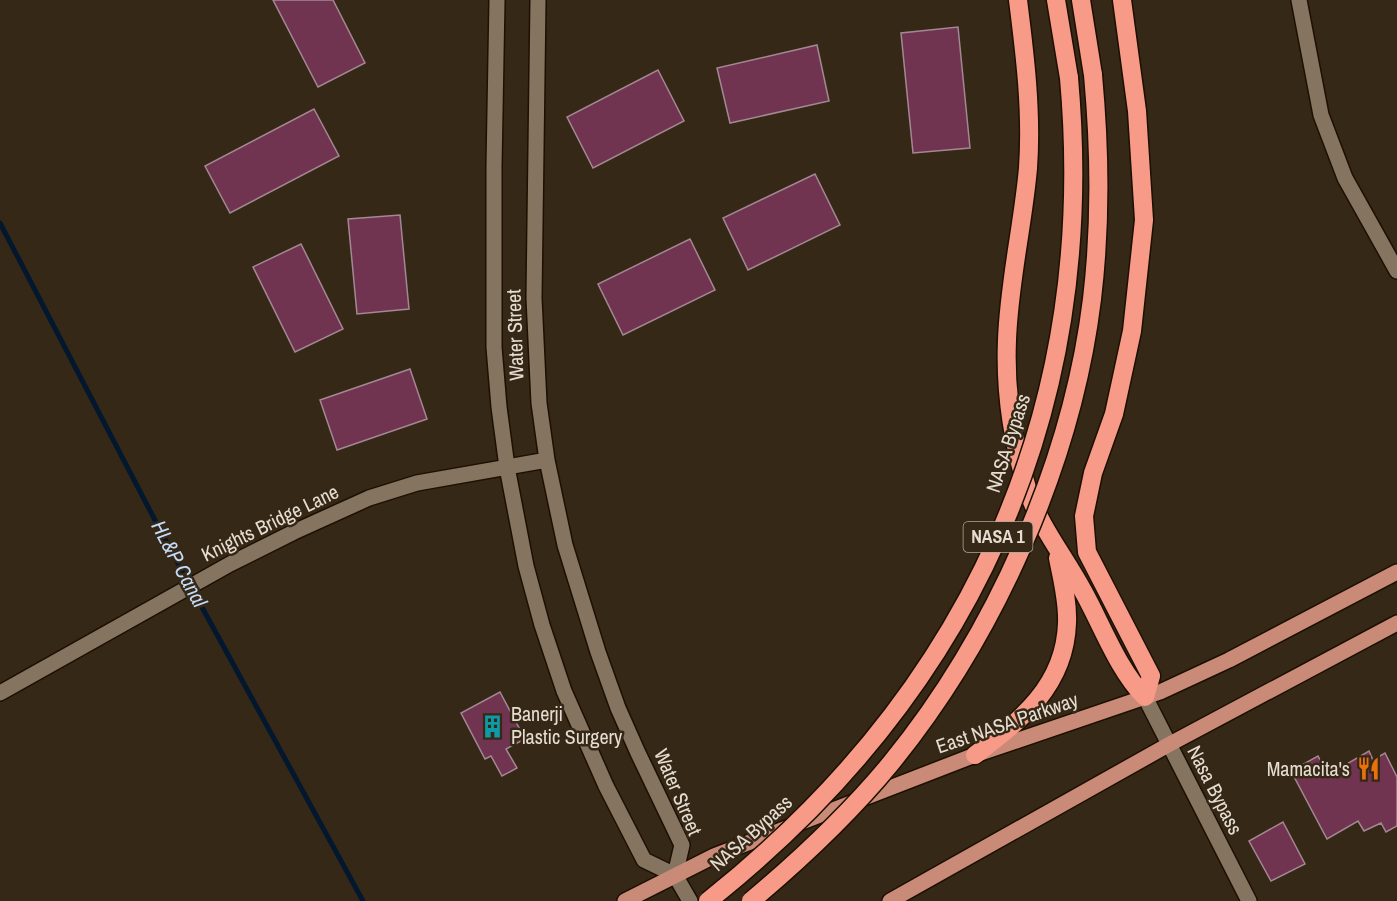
<svg xmlns="http://www.w3.org/2000/svg" width="1397" height="901" viewBox="0 0 1397 901" font-family="'Archivo Narrow',sans-serif">
<style>
.lines{fill:none;stroke-linecap:round;stroke-linejoin:round}
.stream{stroke:#03172e;stroke-width:5}
.building{fill:#703451;stroke:#a38893;stroke-width:1.5}
.street-casing{stroke:#1d1002;stroke-width:18}
.primary-casing{stroke:#1d1002;stroke-width:18}
.highway-casing{stroke:#1d1002;stroke-width:21}
.street{stroke:#847460;stroke-width:15}
.primary{stroke:#c98b78;stroke-width:15}
.highway{stroke:#f79b88;stroke-width:18}
.highway-bridge-casing{stroke:#1d1002;stroke-width:21;stroke-linecap:butt}
.highway-bridge{stroke:#f79b88;stroke-width:18}
.labels{text-anchor:middle;stroke-width:5;stroke-linejoin:round;paint-order:stroke}
.shield{fill:#362816;stroke:#b1a79a;stroke-width:1.5}
.shield-label{font-size:18px;font-weight:bold;fill:#e6ddd2}
.street-label{font-size:20px;fill:#e6ddd2;stroke:#362816}
.poi-label{font-size:20px;fill:#e6ddd2;stroke:#362816;text-anchor:start}
.water-label{font-size:21px;font-style:italic;fill:#c3dcf9;stroke:#362816}
</style>
<rect width="100%" height="100%" fill="#362816"/>
<g class="lines">
<path class="stream" d="M 0,223 L 169,547 L 363,901"/>
</g>
<path class="building" d="M 273,0 L 333,0 L 365,63 L 318,87 Z
M 958,27 L 970,148 L 913,153 L 901,33 Z
M 817,45 L 829,101 L 730,123 L 717,68 Z
M 658,70 L 684,121 L 593,168 L 567,117 Z
M 314,109 L 339,156 L 230,213 L 205,166 Z
M 815,174 L 840,225 L 748,270 L 723,218 Z
M 400,215 L 409,309 L 357,314 L 348,219 Z
M 690,239 L 715,290 L 623,335 L 598,284 Z
M 301,244 L 343,329 L 295,352 L 253,267 Z
M 410,369 L 427,419 L 337,450 L 320,400 Z
M 500,692 L 525,739 L 506,749 L 517,768 L 502,776 L 491,756 L 485,759 L 461,713 Z
M 1369,751 L 1373,760 L 1385,753 L 1397,777 L 1397,826 L 1386,832 L 1381,823 L 1364,831 L 1358,821 L 1327,839 L 1291,771 L 1318,756 L 1328,775 Z
M 1283,822 L 1305,864 L 1271,881 L 1249,841 Z"/>
<g class="lines">
<defs>
<path id="street" d="M 497,0 L 494,167 L 494,347 L 499,407 L 507,467 L 526,566 L 542,625 L 564,691 L 606,786 L 644,860 L 675,875
M 538,0 L 534,298 L 539,403 L 547,460 L 565,545 L 598,652 L 618,708 L 638,753 L 682,845 L 675,875
M 1299,0 L 1321,115 L 1345,178 L 1397,271
M 0,693 L 230,564 L 294,532 L 369,498 L 417,483 L 547,460
M 1145,697 L 1249,901
M 675,875 L 690,901"/>
<path id="primary" d="M 625,901 L 714,856 L 975,755 L 1160,692 L 1229,660 L 1397,572
M 890,901 L 1168,745 L 1397,623"/>
<path id="highway" d="M 1018,0 C 1025,55 1032,112 1028,168 C 1023,225 1009,282 1007,340 C 1005,389 1012,440 1027,488 C 1039,526 1065,557 1083,591 C 1102,625 1118,670 1145,697 L 1151,676 L 1087,552 L 1084,516 L 1093,473 L 1114,414 L 1132,331 L 1144,220 L 1137,111 L 1122,0
M 1056,0 L 1069,78
M 1081,0 L 1093,75
M 975,755 C 1021,720 1065,686 1067,623 C 1068,601 1062,579 1058,558"/>
</defs>
<use href="#street" class="street-casing"/>
<use href="#primary" class="primary-casing"/>
<use href="#highway" class="highway-casing"/>
<use href="#street" class="street"/>
<use href="#primary" class="primary"/>
<use href="#highway" class="highway"/>
<defs>
<path id="highway-bridge" d="M 708,901 C 970,693 1099,413 1069,78
M 751,901 C 801,859 850,813 891,763 C 995,635 1072,463 1092,299 C 1101,224 1100,150 1093,75"/>
</defs>
<use href="#highway-bridge" class="highway-bridge-casing"/>
<use href="#highway-bridge" class="highway-bridge"/>
</g>
<defs>
<symbol id="building-bare" viewBox="-9 -9 18 18"><path d="M-4-6H4V6H1V3H-1V6H-4ZM-2.5-4.3h1.7v1.8h-1.7ZM.8-4.3h1.7v1.8H.8ZM-2.5-1h1.7V.8h-1.7ZM.8-1h1.7V.8H.8Z" fill="#0f9aa8" stroke="#362816" stroke-width="2.5" paint-order="stroke"/></symbol>
<symbol id="restaurant-bare" viewBox="-9 -9 18 18"><path d="M-5-6h1v4h1v-4h1v4h1v-4h1v5L-1.5 .5V6h-2V.5L-5-1ZM5-6V6H3V1.5H1.5Q1.5-4 5-6Z" fill="#e8710a" stroke="#362816" stroke-width="2.5" paint-order="stroke"/></symbol>
</defs>
<g fill-rule="evenodd">
<use href="#building-bare" x="476" y="710" width="33" height="33"/>
<use href="#restaurant-bare" x="1352" y="752" width="33" height="33"/>
</g>
<g class="labels">
<rect class="shield" x="963.5" y="522" width="69" height="30" rx="4.5"/>
<g class="shield-label">
<text x="998" y="543">NASA 1</text>
</g>
<g class="street-label">
<text transform="translate(515 335) rotate(-92)" y="7">Water Street</text>
<text transform="translate(1008 443) rotate(-72)" y="7">NASA Bypass</text>
<text transform="translate(270 523) rotate(-26)" y="7">Knights Bridge Lane</text>
<text transform="translate(1007 723) rotate(-19)" y="7">East NASA Parkway</text>
<text transform="translate(1215 790) rotate(63)" y="7">Nasa Bypass</text>
<text transform="translate(678 792) rotate(67)" y="7">Water Street</text>
<text transform="translate(751 833) rotate(-42)" y="7">NASA Bypass</text>
</g>
<g class="poi-label">
<text x="511" y="721">Banerji<tspan x="511" dy="23">Plastic Surgery</tspan></text>
<text x="1350" y="776" text-anchor="end">Mamacita's</text>
</g>
<g class="water-label">
<text transform="translate(179 564) rotate(62)" y="7">HL&amp;P Canal</text>
</g>
</g>
</svg>
